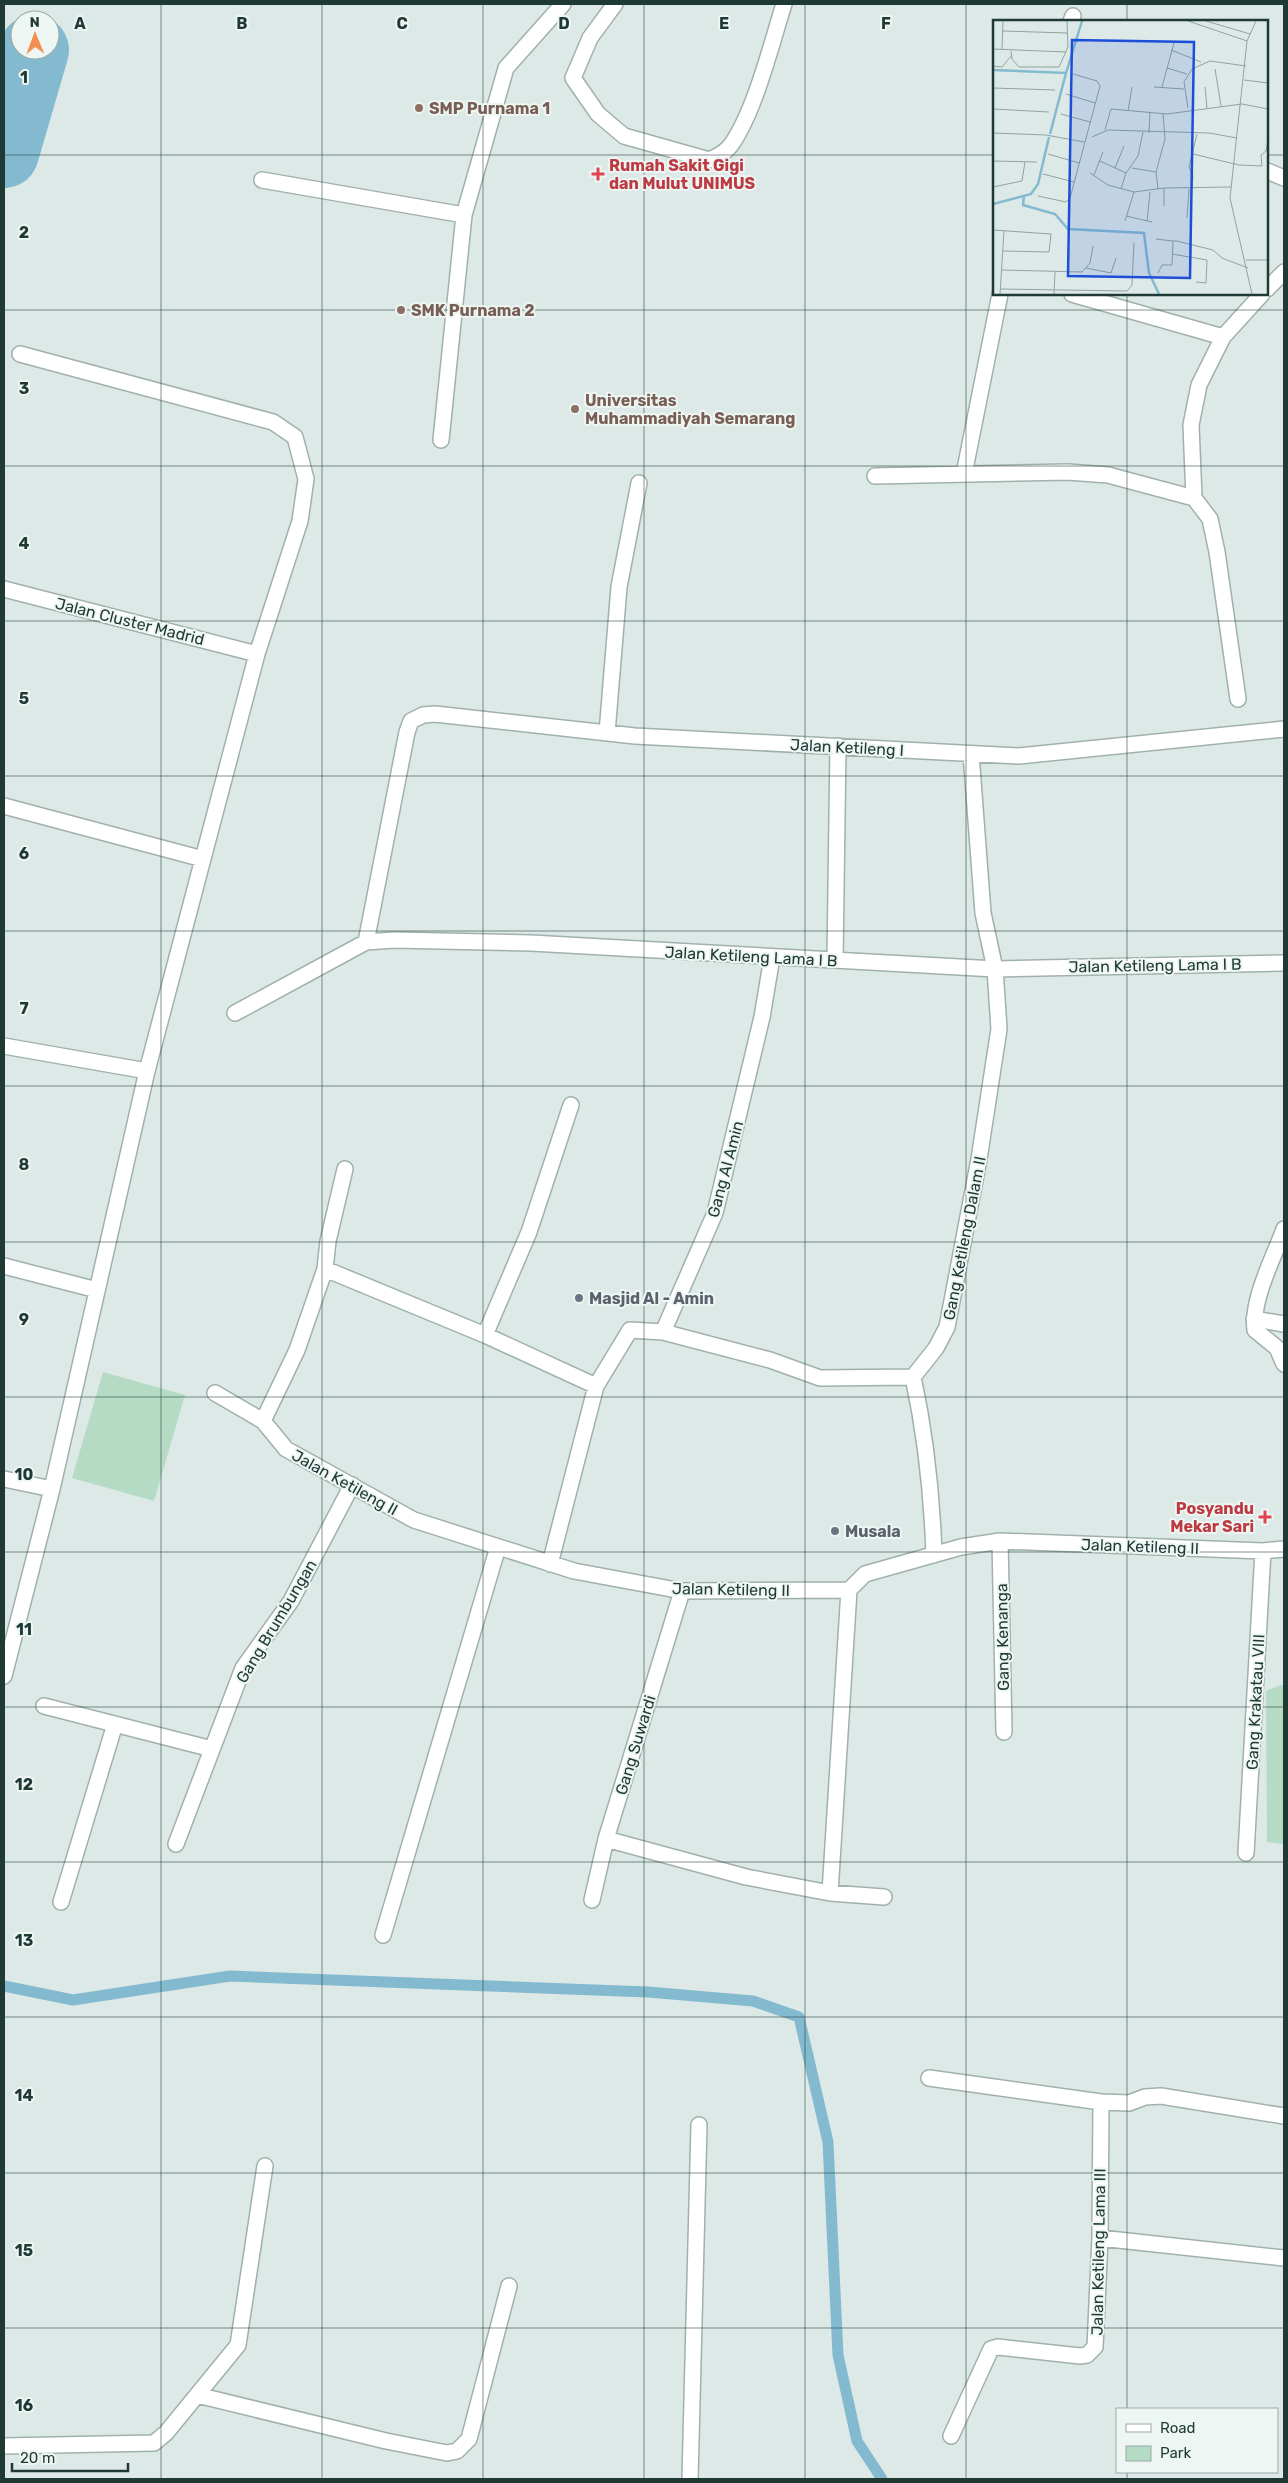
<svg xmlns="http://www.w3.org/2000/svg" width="1288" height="2483" viewBox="0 0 1288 2483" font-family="Rubik,sans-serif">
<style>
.green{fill:#b5dbc5}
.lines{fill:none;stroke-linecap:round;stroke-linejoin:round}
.stream{stroke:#84bad0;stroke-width:11}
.river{stroke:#84bad0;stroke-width:70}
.lane-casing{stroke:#a0b1ad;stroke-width:18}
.street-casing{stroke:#a0b1ad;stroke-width:18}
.lane{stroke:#fff;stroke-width:15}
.street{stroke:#fff;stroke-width:15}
.grid{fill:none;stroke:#1f3935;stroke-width:1;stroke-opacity:0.55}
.education-dot{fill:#8d6e63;stroke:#edf6f3;stroke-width:2}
.health-dot{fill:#e0444e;stroke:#edf6f3;stroke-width:2}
.worship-dot{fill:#6b7280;stroke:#edf6f3;stroke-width:2}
.labels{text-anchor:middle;stroke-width:4;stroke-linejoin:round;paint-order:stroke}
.education-label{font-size:16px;font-weight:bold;fill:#785e54;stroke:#edf6f3;text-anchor:start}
.health-label{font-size:16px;font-weight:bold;fill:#be3a42;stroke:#edf6f3;text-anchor:start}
.street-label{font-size:16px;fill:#1f3935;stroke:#edf6f3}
.worship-label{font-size:16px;font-weight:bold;fill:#5b616d;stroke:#edf6f3;text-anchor:start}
.inset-river{fill:none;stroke:#84bad0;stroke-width:2.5}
.inset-road{fill:none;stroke:#91a39f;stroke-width:1}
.view{fill:#1d4ed8;fill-opacity:0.15;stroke:#1d4ed8;stroke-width:2.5}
.inset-edge{fill:none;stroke:#1f3935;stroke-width:2.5}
.grid-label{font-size:16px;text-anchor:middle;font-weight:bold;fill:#1f3935;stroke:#edf6f3;stroke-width:4;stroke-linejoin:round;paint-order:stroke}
</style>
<rect width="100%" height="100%" fill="#dde9e6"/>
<path class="green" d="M 103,1372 L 185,1395 L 154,1501 L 72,1478 Z
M 1281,1685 L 1284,1685 L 1284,1844 L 1267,1842 L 1266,1691 Z"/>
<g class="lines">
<path class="stream" d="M 4,1986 L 73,2000 L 230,1976 L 648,1992 L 753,2001 L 799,2017 L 828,2142 L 838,2355 L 857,2441 L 882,2479"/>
<path class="river" d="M 4,153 L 34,50"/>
<defs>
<path id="lane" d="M 615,4 L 590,38 L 573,78 L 598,114 L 624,136 L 709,160 C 717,157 725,153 731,145 C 755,111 771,45 784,4
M 262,180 L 464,215 L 506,68 L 563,4
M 441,440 L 464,215
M 1254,1319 L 1284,1324
M 44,1706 L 212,1749
M 176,1844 L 243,1668 L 291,1601 L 352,1485
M 61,1902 L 115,1724
M 383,1935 L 498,1547"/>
<path id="street" d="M 1071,21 L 1073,16
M 1267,171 L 1284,178
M 1267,289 L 1284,272
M 1072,294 L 1223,337
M 964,474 L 1000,294
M 875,476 L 1068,472 L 1108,475 L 1194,498
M 4,589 L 257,654
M 1238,699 L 1217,552 L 1210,519 L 1194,498 L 1191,425 L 1199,385 L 1223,337 L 1262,294
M 607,733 L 619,587 L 639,483
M 4,806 L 203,859
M 366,942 L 407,732 L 411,721 L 423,715 L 435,714 L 635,736 L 1019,756 L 1284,729
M 835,960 L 838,746
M 235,1013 L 366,942 L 394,940 L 531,943 L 995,969 L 1284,963
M 4,1046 L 147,1071
M 1284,1229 C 1274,1257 1251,1300 1255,1330 L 1277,1348 L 1284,1364
M 4,1266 L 97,1290
M 325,1269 L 485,1335 L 596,1386
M 663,1332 L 715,1213 L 762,1017 L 772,957
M 485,1335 L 529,1232 L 571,1105
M 215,1393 L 263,1421 L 286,1449 L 414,1520 L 574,1571 L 682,1591 L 849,1590 L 865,1574 L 961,1547 L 1000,1541 L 1263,1551 L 1284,1549
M 263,1421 L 297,1350 L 325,1269 L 328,1241 L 345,1169
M 4,1479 L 52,1489
M 1000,1541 L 1004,1732
M 934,1555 C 932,1494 926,1437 913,1377 L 936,1348 L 947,1327 L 979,1159 L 999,1029 L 995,969 L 983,913 L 971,754
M 550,1564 L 596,1386 L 630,1330 L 663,1332 L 770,1360 L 820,1378 L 913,1377
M 4,1676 L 52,1489 L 147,1071 L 257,654 L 300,521 L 306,479 L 295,437 L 273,422 L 20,354
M 606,1839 L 746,1877 L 830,1893 L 884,1897
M 1246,1853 L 1263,1551
M 830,1893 L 849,1590
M 592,1900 L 606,1839 L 682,1591
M 929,2078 L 1101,2102
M 1100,2238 L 1284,2258
M 197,2395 L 386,2441 L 447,2453 L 457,2451 L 469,2439 L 509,2286
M 951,2436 L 991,2349 L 998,2347 L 1080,2356 L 1087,2355 L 1095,2347 L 1100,2238 L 1101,2102 L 1129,2103 L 1145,2097 L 1161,2096 L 1284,2116
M 4,2446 L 154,2443 L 166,2433 L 238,2345 L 265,2166
M 690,2479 L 699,2125"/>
</defs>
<use href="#lane" class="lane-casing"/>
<use href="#street" class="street-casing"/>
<use href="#lane" class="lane"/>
<use href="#street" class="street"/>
</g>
<path class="grid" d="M 161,4 L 161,2479M 322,4 L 322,2479M 483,4 L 483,2479M 644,4 L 644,2479M 805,4 L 805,2479M 966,4 L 966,2479M 1127,4 L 1127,21M 4,155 L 994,155M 1267,155 L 1284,155M 1127,294 L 1127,2409M 4,310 L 1284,310M 4,466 L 1284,466M 4,621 L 1284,621M 4,776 L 1284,776M 4,931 L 1284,931M 4,1086 L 1284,1086M 4,1242 L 1284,1242M 4,1397 L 1284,1397M 4,1552 L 1284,1552M 4,1707 L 1284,1707M 4,1862 L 1284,1862M 4,2017 L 1284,2017M 4,2173 L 1284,2173M 4,2328 L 1284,2328M 1127,2472 L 1127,2479"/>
<g class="education-dot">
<circle cx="419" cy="108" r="5"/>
<circle cx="401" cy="310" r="5"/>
<circle cx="575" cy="409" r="5"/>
</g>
<g class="health-dot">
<path d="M595.5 166.5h5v5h5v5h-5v5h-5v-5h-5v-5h5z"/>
<path d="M1262.5 1509.5h5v5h5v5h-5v5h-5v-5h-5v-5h5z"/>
</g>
<g class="worship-dot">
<circle cx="579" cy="1298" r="5"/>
<circle cx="835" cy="1531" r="5"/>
</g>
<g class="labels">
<g class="education-label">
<text x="429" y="114">SMP Purnama 1</text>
<text x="411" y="316">SMK Purnama 2</text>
<text x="585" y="406">Universitas<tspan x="585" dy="18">Muhammadiyah Semarang</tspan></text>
</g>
<g class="health-label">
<text x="609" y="171">Rumah Sakit Gigi<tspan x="609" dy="18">dan Mulut UNIMUS</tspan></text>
<text x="1254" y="1514" text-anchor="end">Posyandu<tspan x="1254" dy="18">Mekar Sari</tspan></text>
</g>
<g class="street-label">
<text transform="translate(130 621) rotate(14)" y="6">Jalan Cluster Madrid</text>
<text transform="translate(847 747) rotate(3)" y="6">Jalan Ketileng I</text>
<text transform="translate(751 956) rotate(3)" y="6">Jalan Ketileng Lama I B</text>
<text transform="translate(1155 965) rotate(-1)" y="6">Jalan Ketileng Lama I B</text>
<text transform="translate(725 1169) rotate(-75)" y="6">Gang Al Amin</text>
<text transform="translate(964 1238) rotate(-79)" y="6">Gang Ketileng Dalam II</text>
<text transform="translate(345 1482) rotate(29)" y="6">Jalan Ketileng II</text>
<text transform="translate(1140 1546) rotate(2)" y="6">Jalan Ketileng II</text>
<text transform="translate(731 1589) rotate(1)" y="6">Jalan Ketileng II</text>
<text transform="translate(276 1621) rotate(-59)" y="6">Gang Brumbungan</text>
<text transform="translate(1002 1637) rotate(-91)" y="6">Gang Kenanga</text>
<text transform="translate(1255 1702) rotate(-87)" y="6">Gang Krakatau VIII</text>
<text transform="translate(635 1745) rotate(-73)" y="6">Gang Suwardi</text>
<text transform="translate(1098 2252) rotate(-89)" y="6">Jalan Ketileng Lama III</text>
</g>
<g class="worship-label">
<text x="589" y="1304">Masjid Al - Amin</text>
<text x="845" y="1537">Musala</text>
</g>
</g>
<g transform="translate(993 20)">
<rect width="275" height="275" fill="#dde9e6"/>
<path class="inset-river" d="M 0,50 L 73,53 L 89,1M 57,114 L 73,53M 31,176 L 30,185 L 62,194 L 75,209 L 151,213 L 156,253 L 166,274M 0,184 L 38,174 L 45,164 L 56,117"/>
<path class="inset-road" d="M 195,1 L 254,21M 213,1 L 257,14M 10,11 L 74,13M 0,29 L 73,32M 9,29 L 10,1M 178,30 L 208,42M 18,31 L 19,39 L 26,47 L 66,47 L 75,27 L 74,1M 0,46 L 9,47 L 19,35M 174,48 L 194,54M 222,49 L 228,86M 251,60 L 275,63M 161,67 L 191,69M 169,67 L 181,23M 212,67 L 214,88M 0,68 L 62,70M 73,74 L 102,83M 195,88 L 191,62 L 199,49 L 217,41 L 253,46M 0,89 L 56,92M 135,91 L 139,67M 68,94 L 97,102M 112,110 L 118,89 L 174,94 L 249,84 L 275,89M 0,113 L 53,115 L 91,122M 156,113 L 157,92M 99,117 L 115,110 L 216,113 L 244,118M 55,134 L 86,143M 200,134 L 246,145 L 269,146 L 268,135 L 273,131 L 275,120M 0,141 L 44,142M 107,141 L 133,153M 122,148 L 131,126M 139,148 L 163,152M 97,153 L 115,165 L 141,172 L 171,168 L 238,167M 50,154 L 81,162M 101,155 L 110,132M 0,167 L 29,161 L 32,142M 171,168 L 171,186M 128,169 L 133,153 L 145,136 L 150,112M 165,169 L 163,152 L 172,119 L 170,93M 199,169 L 200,156 L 196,147 L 204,114M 45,176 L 73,182 L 77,178 L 107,66 L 104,61 L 80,54M 133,196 L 159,202M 194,198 L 196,169M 132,201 L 141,172M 154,201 L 157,172M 0,210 L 58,214 L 56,232 L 10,231M 163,219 L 180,221M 179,234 L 214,240 L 213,263 L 203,262M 253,240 L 275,240M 93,248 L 118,253 L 123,238M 9,250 L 89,252 L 97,243 L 100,226M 165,253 L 169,245 L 179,245 L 180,221 L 184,221 L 220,230 L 229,238 L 255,248M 7,269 L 134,271 L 139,265 L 141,223M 7,274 L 11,211M 61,274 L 62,252M 259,274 L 237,178 L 254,21 L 263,1"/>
<path class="view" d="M 79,20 L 201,22 L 197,258 L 75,256 Z"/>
<rect width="275" height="275" class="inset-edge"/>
</g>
<g class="grid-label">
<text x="80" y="29">A</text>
<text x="242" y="29">B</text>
<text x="402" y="29">C</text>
<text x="564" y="29">D</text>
<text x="724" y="29">E</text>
<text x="886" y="29">F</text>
<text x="24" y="83">1</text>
<text x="24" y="238">2</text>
<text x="24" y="394">3</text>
<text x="24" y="549">4</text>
<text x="24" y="704">5</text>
<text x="24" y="859">6</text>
<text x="24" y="1014">7</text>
<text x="24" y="1170">8</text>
<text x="24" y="1325">9</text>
<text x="24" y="1480">10</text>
<text x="24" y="1635">11</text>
<text x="24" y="1790">12</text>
<text x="24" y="1946">13</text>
<text x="24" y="2101">14</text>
<text x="24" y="2256">15</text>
<text x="24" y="2411">16</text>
</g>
<rect width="1288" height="2483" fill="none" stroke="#1f3935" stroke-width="10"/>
<rect x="1116" y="2408" width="162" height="65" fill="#edf6f3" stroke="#9baaa7"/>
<rect x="1126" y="2424" width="25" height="8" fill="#ffffff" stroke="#9baaa7"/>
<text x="1160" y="2433" font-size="15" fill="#1f3935">Road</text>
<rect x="1126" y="2446" width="25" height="15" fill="#b5dbc5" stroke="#9baaa7"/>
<text x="1160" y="2458" font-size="15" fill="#1f3935">Park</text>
<g transform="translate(35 35) rotate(359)"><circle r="24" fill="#edf6f3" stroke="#9baaa7"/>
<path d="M0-4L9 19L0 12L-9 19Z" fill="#f38f51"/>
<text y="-8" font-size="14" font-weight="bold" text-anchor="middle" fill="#1f3935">N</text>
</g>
<path d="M12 2463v8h116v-8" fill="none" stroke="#1f3935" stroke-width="2.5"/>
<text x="20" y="2463" font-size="15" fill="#1f3935" stroke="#edf6f3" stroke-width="4" paint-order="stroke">20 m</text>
</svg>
